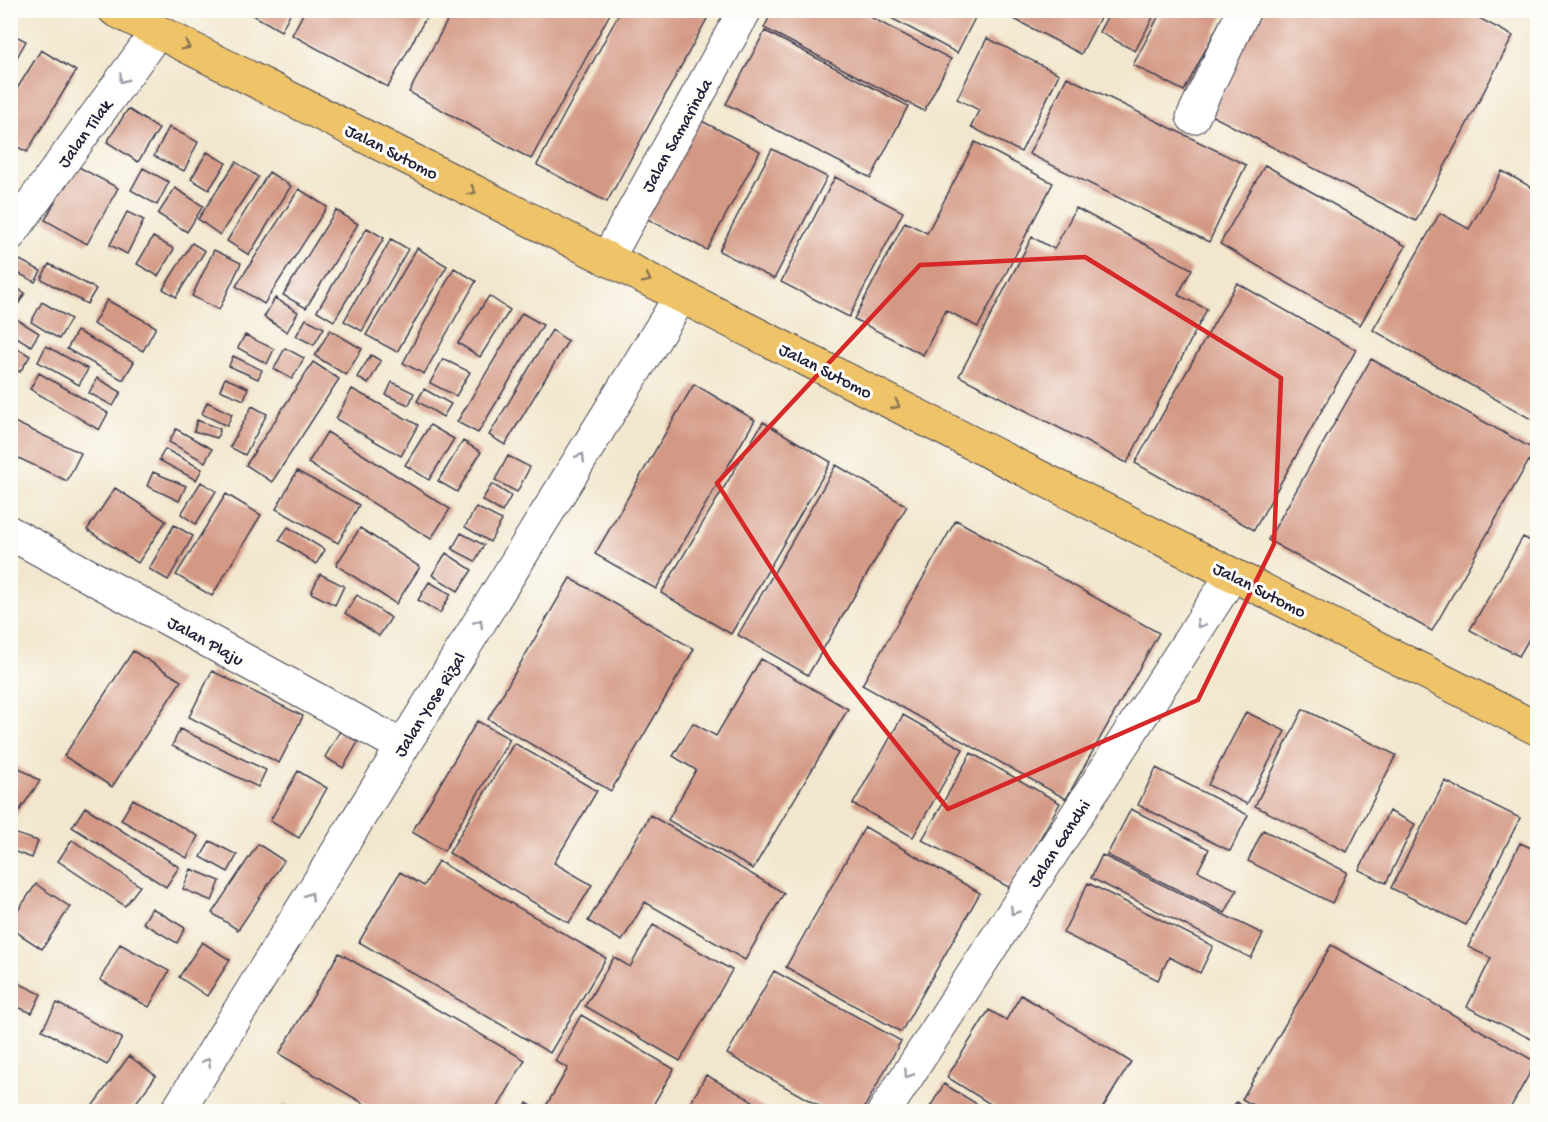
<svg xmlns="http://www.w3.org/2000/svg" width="1548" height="1122" viewBox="0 0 1548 1122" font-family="'Gochi Hand',sans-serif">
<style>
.building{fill:#d49985}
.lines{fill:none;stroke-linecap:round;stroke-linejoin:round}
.minor-casing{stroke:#414051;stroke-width:35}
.major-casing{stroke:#414051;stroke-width:35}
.minor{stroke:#fff;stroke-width:33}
.major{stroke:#efc469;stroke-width:33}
.oneway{stroke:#887352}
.oneway2{stroke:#9c9ca7}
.marked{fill:none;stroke:#d62828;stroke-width:4.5;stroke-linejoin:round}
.labels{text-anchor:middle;stroke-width:6;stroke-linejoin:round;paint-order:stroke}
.street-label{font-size:18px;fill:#22223b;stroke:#fdfcf7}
</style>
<rect width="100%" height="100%" fill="#fdfcf7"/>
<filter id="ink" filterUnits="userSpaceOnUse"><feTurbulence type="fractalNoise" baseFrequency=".0167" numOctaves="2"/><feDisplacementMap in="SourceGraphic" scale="12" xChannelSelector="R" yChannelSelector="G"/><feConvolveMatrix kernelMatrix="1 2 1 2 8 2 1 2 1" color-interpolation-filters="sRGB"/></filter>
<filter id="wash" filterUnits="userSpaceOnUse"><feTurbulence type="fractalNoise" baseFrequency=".008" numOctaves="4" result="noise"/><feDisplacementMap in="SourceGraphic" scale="24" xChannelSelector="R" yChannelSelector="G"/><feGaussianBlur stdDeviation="1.35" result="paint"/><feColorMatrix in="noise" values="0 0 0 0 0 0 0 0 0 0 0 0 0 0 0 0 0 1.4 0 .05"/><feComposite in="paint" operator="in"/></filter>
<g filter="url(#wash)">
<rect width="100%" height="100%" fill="#f2e7ce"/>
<g id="blocks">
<path class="building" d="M 244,10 L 292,10 L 281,31 Z
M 305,10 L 430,10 L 388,87 L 292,35 Z
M 453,10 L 612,10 L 531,159 L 409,92 Z
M 621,10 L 700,10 L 709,15 L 607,202 L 537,165 Z
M 773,10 L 857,10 L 951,59 L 924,111 L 764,28 Z
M 876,10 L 979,10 L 957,53 Z
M 997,10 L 1104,10 L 1081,54 Z
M 1111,10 L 1157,10 L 1135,51 L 1099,32 Z
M 1162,10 L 1226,10 L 1184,91 L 1133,65 Z
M 1251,10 L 1464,10 L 1513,36 L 1416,221 L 1199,109 Z
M 765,31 L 908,106 L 871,178 L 726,104 Z
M 10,33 L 26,41 L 10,70 Z
M 987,38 L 1059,74 L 1021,152 L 971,127 L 979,110 L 957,99 Z
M 41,50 L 76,71 L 27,152 L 10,143 L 10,100 Z
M 1067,77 L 1246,165 L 1209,242 L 1029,154 Z
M 128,109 L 159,129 L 138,162 L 107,142 Z
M 692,116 L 760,151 L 707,250 L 640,215 Z
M 169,127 L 198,142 L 184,171 L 154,156 Z
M 975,142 L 1053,183 L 978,327 L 946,310 L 923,355 L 854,319 L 905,222 L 927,233 Z
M 772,149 L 827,177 L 774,279 L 719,251 Z
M 207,152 L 226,163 L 209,190 L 191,179 Z
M 236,162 L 258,177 L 220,235 L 198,219 Z
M 75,165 L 118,188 L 87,244 L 45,220 Z
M 1265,165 L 1406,246 L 1360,325 L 1220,244 Z
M 143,168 L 169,182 L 157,205 L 131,190 Z
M 1502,171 L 1538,191 L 1538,423 L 1373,330 L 1440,213 L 1469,229 Z
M 269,172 L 291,186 L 249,255 L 227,241 Z
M 835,177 L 903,212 L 849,317 L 781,282 Z
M 175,188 L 203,206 L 187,232 L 158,214 Z
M 299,189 L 327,207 L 264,304 L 236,286 Z
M 1076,208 L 1192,269 L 1178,295 L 1207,309 L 1127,463 L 959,376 L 1032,237 L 1054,249 Z
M 336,210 L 358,224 L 306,308 L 283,295 Z
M 127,212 L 144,220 L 127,254 L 110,245 Z
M 367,228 L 384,238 L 334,321 L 317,311 Z
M 153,237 L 174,249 L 158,276 L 137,264 Z
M 391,239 L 408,249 L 362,331 L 344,321 Z
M 192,243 L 205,251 L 176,297 L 163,289 Z
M 417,248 L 447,266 L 397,352 L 366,335 Z
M 214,250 L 241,263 L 219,310 L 192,296 Z
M 14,257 L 41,271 L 35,282 L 10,269 L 10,264 Z
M 49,264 L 96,289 L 87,304 L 41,279 Z
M 454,268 L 476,281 L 424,374 L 403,363 Z
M 1237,283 L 1356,350 L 1254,530 L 1135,463 Z
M 10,284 L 25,293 L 16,308 L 10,305 Z
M 489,296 L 510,310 L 480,357 L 458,343 Z
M 275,298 L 298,312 L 287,332 L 264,317 Z
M 107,300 L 156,327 L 143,351 L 93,324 Z
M 42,302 L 71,319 L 59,339 L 31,322 Z
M 522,313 L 543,325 L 478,433 L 457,422 Z
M 10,315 L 39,333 L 31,346 L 10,333 Z
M 306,319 L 324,328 L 314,345 L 296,336 Z
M 330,330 L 362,349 L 346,375 L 315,356 Z
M 552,330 L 568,341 L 505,445 L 489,435 Z
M 77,331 L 134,362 L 123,380 L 67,349 Z
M 245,335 L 274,349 L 267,364 L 238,348 Z
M 10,344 L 30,356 L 20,372 L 10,366 Z
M 46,346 L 88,369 L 79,385 L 38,362 Z
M 285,348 L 304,358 L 292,379 L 274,369 Z
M 371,355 L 381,361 L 368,384 L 357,377 Z
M 233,356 L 262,370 L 258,379 L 229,366 Z
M 443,359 L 470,372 L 456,396 L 430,383 Z
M 1371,359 L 1535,450 L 1432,631 L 1268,540 Z
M 313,362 L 339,379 L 272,482 L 246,465 Z
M 39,373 L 108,413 L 99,430 L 30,389 Z
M 97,378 L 121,392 L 113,406 L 89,393 Z
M 225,378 L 248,388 L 244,400 L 220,390 Z
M 392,382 L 414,393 L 409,405 L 386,395 Z
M 694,384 L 755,420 L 656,589 L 595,554 Z
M 352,389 L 418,425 L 401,456 L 336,419 Z
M 424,389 L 451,404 L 443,417 L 417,401 Z
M 207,402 L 232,414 L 227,426 L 202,414 Z
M 252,406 L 267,414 L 245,455 L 230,447 Z
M 10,420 L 81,453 L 67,481 L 10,454 Z
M 197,420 L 220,429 L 217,438 L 194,431 Z
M 763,422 L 831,462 L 731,634 L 661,593 Z
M 430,425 L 454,439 L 429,480 L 405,465 Z
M 176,429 L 212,449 L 205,462 L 169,442 Z
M 327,432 L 450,509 L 431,539 L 308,463 Z
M 463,441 L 481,452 L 457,492 L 438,481 Z
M 165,449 L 202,469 L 196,480 L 159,460 Z
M 508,456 L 530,467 L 517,492 L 495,480 Z
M 836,465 L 907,506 L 808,675 L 738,635 Z
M 297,471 L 359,505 L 338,543 L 276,509 Z
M 153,472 L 186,486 L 179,501 L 147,486 Z
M 201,482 L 216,491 L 196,524 L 181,514 Z
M 492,484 L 511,496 L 502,512 L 482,500 Z
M 115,488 L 166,521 L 138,563 L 87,530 Z
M 226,494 L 261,515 L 212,596 L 176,575 Z
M 476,507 L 502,520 L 490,542 L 465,527 Z
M 956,520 L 1159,633 L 1066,799 L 862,685 Z
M 174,525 L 193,536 L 168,580 L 149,569 Z
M 288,527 L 325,550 L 316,564 L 279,540 Z
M 360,528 L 420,567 L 396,604 L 336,565 Z
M 461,533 L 484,545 L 475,561 L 452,549 Z
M 1523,537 L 1538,545 L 1538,624 L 1519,656 L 1470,630 Z
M 446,553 L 472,570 L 458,591 L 432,575 Z
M 320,574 L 344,586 L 335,605 L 311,593 Z
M 570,578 L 694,649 L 611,791 L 488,719 Z
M 429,582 L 451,594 L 440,613 L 418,600 Z
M 357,595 L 391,618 L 379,636 L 345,613 Z
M 133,651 L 181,681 L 112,787 L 64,756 Z
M 761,659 L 848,709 L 753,869 L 668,820 L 696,770 L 673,756 L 693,723 L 716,736 Z
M 212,671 L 303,716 L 279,763 L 189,717 Z
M 1303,709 L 1396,755 L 1347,852 L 1255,806 Z
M 1246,712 L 1285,731 L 1247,804 L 1208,785 Z
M 903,715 L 963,749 L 913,837 L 853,804 Z
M 477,721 L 510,739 L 444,851 L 412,832 Z
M 180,729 L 266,770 L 258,787 L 172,746 Z
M 340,731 L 358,742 L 343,768 L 325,757 Z
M 514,743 L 597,791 L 554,863 L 592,885 L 569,923 L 449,853 Z
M 971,753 L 1060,803 L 1012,889 L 922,840 Z
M 10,762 L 40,781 L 15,817 L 10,814 Z
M 1156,768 L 1248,815 L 1230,851 L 1138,805 Z
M 298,771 L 327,788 L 299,838 L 270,821 Z
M 1445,781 L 1520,818 L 1466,925 L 1391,888 Z
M 133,799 L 198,836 L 187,858 L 121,820 Z
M 85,807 L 179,867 L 166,887 L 72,827 Z
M 1131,809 L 1209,849 L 1198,871 L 1237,890 L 1225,913 L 1107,855 Z
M 1389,811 L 1415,824 L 1386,883 L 1359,870 Z
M 650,815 L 784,893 L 745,960 L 645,902 L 622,941 L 588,921 Z
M 865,827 L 980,893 L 901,1032 L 786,967 Z
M 1263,830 L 1347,872 L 1332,903 L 1248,861 Z
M 10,832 L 38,841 L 32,858 L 10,850 Z
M 72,840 L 140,886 L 125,906 L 58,861 Z
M 210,841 L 237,855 L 228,872 L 201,857 Z
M 1520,843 L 1538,851 L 1538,1035 L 1535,1041 L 1467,1007 L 1491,958 L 1468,947 Z
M 258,844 L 284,861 L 238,930 L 212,913 Z
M 1102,855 L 1263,934 L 1251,958 L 1091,878 Z
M 438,861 L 606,958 L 550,1053 L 359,942 L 400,872 L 424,886 Z
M 191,869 L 220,881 L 212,901 L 183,889 Z
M 1088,883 L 1213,946 L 1200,973 L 1169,957 L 1158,980 L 1063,933 Z
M 36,884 L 70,907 L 42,949 L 10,928 L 10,922 Z
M 152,908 L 185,928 L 177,943 L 143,923 Z
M 653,925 L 732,970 L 680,1061 L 585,1006 L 614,957 L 630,967 Z
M 202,942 L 230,960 L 207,996 L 179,977 Z
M 120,944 L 169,971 L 149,1007 L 100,980 Z
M 1331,945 L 1536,1062 L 1508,1112 L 1264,1112 L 1242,1099 Z
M 339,953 L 525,1060 L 495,1112 L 378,1112 L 279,1054 Z
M 774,971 L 901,1041 L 862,1112 L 830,1112 L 727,1054 Z
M 10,979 L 41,994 L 32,1013 L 10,1004 Z
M 1021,995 L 1131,1062 L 1100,1112 L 1003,1112 L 947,1077 L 989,1010 L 1006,1020 Z
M 57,1003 L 122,1038 L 107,1065 L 42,1030 Z
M 581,1015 L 674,1069 L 649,1112 L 556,1112 L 546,1106 L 568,1068 L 555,1061 Z
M 129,1056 L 156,1076 L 129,1112 L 88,1112 Z
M 706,1075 L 772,1112 L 686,1112 Z
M 944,1084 L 990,1112 L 927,1112 Z
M 1236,1102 L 1253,1112 L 1230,1112 Z
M 527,1103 L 541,1112 L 522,1112 Z
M 284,1104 L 295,1112 L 279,1112 Z"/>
</g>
</g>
<g filter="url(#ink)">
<use href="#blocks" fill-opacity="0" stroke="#414051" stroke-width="1.5"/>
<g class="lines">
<defs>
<path id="minor" d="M 1193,117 L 1244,10
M 10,234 L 157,32
M 607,259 L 745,10
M 10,533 L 402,746
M 177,1112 L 681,296
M 884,1112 L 1232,575"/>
<path id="major" d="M 115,10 L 1538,729"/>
</defs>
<use href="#minor" class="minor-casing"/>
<use href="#major" class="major-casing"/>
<use href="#minor" class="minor"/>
<use href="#major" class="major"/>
</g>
<defs><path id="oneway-chevron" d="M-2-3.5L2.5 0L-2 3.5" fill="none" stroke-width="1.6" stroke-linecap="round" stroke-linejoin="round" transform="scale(1.5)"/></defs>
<g class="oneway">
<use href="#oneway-chevron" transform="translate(186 46) rotate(27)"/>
<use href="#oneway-chevron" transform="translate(472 191) rotate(27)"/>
<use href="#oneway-chevron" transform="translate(647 279) rotate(26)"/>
<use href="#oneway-chevron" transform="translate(896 405) rotate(27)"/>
</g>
<g class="oneway2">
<use href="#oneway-chevron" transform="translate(123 79) rotate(126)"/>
<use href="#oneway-chevron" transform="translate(581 457) rotate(-58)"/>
<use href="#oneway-chevron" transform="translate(479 623) rotate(-58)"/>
<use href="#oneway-chevron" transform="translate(1200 624) rotate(123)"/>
<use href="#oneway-chevron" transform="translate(310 896) rotate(-58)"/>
<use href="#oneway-chevron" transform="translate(1014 911) rotate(123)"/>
<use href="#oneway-chevron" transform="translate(207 1062) rotate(-58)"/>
<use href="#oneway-chevron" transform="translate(908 1074) rotate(123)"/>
</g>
</g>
<path class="marked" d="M 1085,257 L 1281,378 L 1274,544 L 1198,700 L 948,809 L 831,662 L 717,483 L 920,265 Z"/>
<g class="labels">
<g class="street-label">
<text transform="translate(84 133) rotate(-54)" y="6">Jalan Tilak</text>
<text transform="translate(676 135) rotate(-61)" y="6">Jalan Samarinda</text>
<text transform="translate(392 151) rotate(27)" y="6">Jalan Sutomo</text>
<text transform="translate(826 370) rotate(27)" y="6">Jalan Sutomo</text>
<text transform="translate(1260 589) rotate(27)" y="6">Jalan Sutomo</text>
<text transform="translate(206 640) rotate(29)" y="6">Jalan Plaju</text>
<text transform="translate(429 704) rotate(-58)" y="6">Jalan Yose Rizal</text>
<text transform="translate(1058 843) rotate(-57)" y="6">Jalan Gandhi</text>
</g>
</g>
<rect width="1548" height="1122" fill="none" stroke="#fdfcf7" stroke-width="36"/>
</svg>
